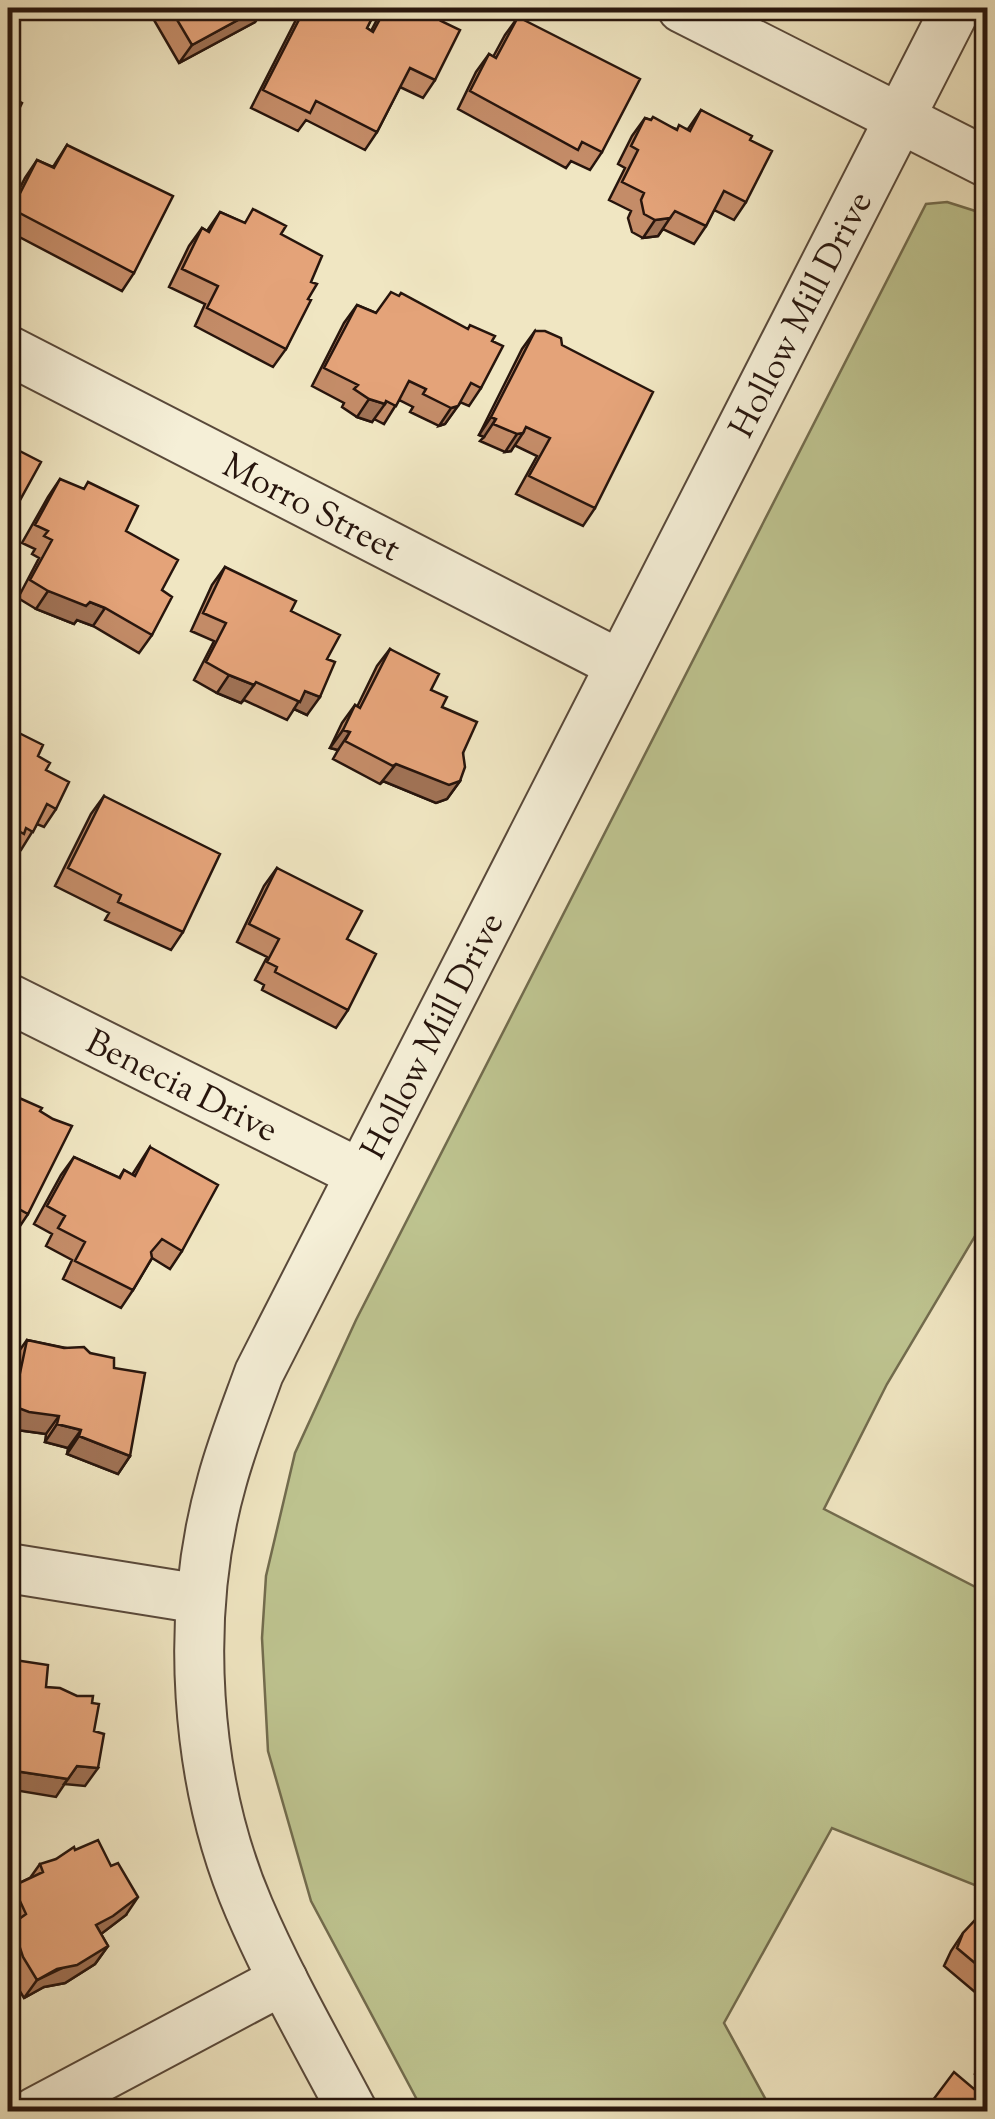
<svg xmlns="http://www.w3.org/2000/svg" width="995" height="2119" viewBox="0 0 995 2119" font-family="'Sorts Mill Goudy',serif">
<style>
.green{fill:#bec490;stroke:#726c4e;stroke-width:2.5}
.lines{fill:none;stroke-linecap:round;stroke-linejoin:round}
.minor-casing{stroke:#59493a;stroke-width:52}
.minor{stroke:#f5efd7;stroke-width:48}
.wall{fill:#c48c68;stroke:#27150d;stroke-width:2.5}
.shaded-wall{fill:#a07255;stroke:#27150d;stroke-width:2.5}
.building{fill:#e4a379;stroke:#27150d;stroke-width:2.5}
.labels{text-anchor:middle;stroke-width:8;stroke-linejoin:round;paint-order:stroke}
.street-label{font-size:35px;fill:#27150d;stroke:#f5efd7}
</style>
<rect width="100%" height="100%" fill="#f0e6c2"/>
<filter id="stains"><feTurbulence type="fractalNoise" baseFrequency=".002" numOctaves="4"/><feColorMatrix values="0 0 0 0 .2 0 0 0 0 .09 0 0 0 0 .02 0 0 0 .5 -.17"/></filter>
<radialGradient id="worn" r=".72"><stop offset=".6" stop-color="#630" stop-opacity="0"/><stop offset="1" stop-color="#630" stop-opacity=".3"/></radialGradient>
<path class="green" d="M 947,202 L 988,215 L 987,1216 L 887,1384 L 824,1509 L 987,1593 L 987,1890 L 832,1828 L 724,2023 L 772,2111 L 423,2111 L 311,1901 L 268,1751 L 262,1638 L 266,1576 L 295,1453 L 356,1320 L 926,204 Z"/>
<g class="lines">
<defs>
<g id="minor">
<path d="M 682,8 L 988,163"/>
<path id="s1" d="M 8,350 L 619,664"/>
<path id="s2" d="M 8,998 L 359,1173"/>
<path d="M 8,1568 L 201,1599"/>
<path d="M 35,2112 L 283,1980"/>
<path id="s3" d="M 353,2112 C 317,2044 279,1978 249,1908 C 194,1780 184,1615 222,1481 C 232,1444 246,1409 259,1373 L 956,8"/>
</g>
</defs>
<use href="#minor" class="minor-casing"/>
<use href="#minor" class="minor"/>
</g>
<path class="wall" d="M 147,8 L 265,8 L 255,22 L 179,63 Z
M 302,8 L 333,8 L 338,10 L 339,8 L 377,8 L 367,28 L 371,31 L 383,8 L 441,21 L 435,80 L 423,98 L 400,87 L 377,132 L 365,150 L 306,120 L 298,131 L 251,108 Z
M 518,17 L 602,152 L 590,170 L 571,161 L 566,168 L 458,109 L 476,72 L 489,54 L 493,57 L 505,35 Z
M 701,110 L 750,140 L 746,202 L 734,220 L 714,210 L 706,226 L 694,244 L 663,229 L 658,236 L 643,238 L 632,232 L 628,218 L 631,211 L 609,200 L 625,168 L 618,164 L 632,136 L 645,118 L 676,129 L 688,129 Z
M 67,145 L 134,273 L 122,291 L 8,231 L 8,211 L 25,178 L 37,160 L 53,167 Z
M 220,212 L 244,223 L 281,234 L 311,282 L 308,299 L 286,349 L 273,367 L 195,326 L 205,304 L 169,287 L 189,246 L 202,228 L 207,231 Z
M 357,305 L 376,313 L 492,341 L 481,388 L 469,406 L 460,402 L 445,424 L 439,426 L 410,412 L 413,407 L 399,400 L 384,424 L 374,419 L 372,422 L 357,417 L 342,407 L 344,403 L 312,386 L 344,323 Z
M 535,331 L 595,508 L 583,526 L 516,494 L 537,456 L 514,445 L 511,451 L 505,452 L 480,441 L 484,437 L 479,435 L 522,349 Z
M 60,479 L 126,531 L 162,590 L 152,635 L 139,653 L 93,626 L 77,620 L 74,624 L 36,609 L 18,598 L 39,558 L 32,554 L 35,549 L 22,543 L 48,497 Z
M 225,567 L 291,611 L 327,659 L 307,715 L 294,709 L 287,720 L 244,700 L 241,703 L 217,693 L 194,680 L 214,641 L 191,631 L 212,585 Z
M 390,649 L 431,690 L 442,707 L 463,753 L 460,781 L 447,799 L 436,803 L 383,781 L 380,784 L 333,759 L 338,750 L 330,748 L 342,723 L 355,705 L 357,707 L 377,666 Z
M 15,731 L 38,756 L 46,770 L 56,809 L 44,827 L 37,824 L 21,850 L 14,847 L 11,852 L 8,850 L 8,742 Z
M 104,796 L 183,932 L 171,950 L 105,920 L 109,913 L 55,886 L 91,814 Z
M 277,868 L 347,939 L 348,1010 L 336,1028 L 262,990 L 264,985 L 255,980 L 267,957 L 237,942 L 264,886 Z
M 8,1093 L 40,1111 L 28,1214 L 16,1232 L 8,1227 Z
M 150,1147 L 182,1251 L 170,1269 L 152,1258 L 133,1290 L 121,1308 L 63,1279 L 72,1260 L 46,1246 L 52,1234 L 34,1224 L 61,1175 L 74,1157 L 119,1178 L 124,1170 L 132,1175 Z
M 27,1340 L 90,1353 L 114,1368 L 130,1456 L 118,1474 L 67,1454 L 68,1448 L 45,1442 L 46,1434 L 17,1430 L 8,1427 L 8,1391 L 14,1358 Z
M 40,1864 L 126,1915 L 101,1934 L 108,1946 L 95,1964 L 65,1983 L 44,1987 L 24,1998 L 10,1975 L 8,1966 L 8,1931 L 11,1926 L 8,1919 L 8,1895 L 13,1886 L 30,1878 Z
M 988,1926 L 988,2003 L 944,1966 L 951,1951 L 963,1933 Z
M 987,2056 L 988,2112 L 974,2089 L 981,2079 L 975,2074 Z"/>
<path class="shaded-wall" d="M 260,8 L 265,8 L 255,22 L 179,63 L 192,45 Z
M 670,218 L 658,236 L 643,238 L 655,220 Z
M 369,399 L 385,404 L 372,422 L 357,417 Z
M 458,406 L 445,424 L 439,426 L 451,408 Z
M 491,417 L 496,419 L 484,437 L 479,435 Z
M 523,433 L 511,451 L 505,452 L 517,434 Z
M 48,591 L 90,602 L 105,608 L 93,626 L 77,620 L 74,624 L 36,609 Z
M 229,675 L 254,685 L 241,703 L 217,693 Z
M 305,691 L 320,697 L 307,715 L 294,709 Z
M 343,730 L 350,732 L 338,750 L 330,748 Z
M 396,764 L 460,781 L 447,799 L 436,803 L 383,781 L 380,784 Z
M 13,1406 L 59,1416 L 46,1434 L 17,1430 L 8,1427 L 8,1414 Z
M 57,1424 L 81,1430 L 68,1448 L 45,1442 Z
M 79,1436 L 130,1456 L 118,1474 L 67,1454 Z
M 77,1766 L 98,1768 L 85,1786 L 64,1784 Z
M 8,1770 L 68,1779 L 56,1797 L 8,1789 Z
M 138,1897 L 126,1915 L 101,1934 L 96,1925 Z
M 108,1946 L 95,1964 L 65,1983 L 44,1987 L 24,1998 L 37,1980 Z"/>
<path class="building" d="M 170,8 L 260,8 L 192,45 Z
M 305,8 L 333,8 L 340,11 L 342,8 L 377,8 L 367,28 L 373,32 L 386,8 L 428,8 L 444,16 L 441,21 L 460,30 L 435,80 L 410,68 L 377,132 L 316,101 L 310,113 L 263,90 Z
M 518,17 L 640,79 L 602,152 L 582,142 L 578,150 L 470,91 L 489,54 L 496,58 Z
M 8,95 L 22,103 L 8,132 Z
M 701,110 L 752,136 L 750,140 L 772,151 L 746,202 L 724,191 L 706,226 L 675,211 L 670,218 L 655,220 L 644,214 L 641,200 L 644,193 L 622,182 L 638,150 L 631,146 L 645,118 L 651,120 L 653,117 L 677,130 L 679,125 L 690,131 Z
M 67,145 L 173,196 L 134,273 L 12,209 L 37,160 L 54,168 Z
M 253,209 L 286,226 L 281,234 L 322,256 L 311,282 L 317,284 L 308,299 L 311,300 L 286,349 L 207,308 L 218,286 L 182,269 L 202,228 L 209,232 L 220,212 L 245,223 Z
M 391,292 L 399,296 L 401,293 L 468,329 L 470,325 L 495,336 L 492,341 L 503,346 L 481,388 L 471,383 L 458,406 L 451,408 L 423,394 L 426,389 L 409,381 L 396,406 L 386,401 L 385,404 L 369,399 L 354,389 L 358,385 L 324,368 L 357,305 L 376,313 Z
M 535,331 L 545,331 L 561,338 L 562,345 L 653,392 L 595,508 L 529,476 L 550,438 L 526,427 L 523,433 L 517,434 L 493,424 L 496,419 L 491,417 Z
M 8,445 L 41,462 L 8,522 Z
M 60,479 L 84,489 L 88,482 L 138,506 L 126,531 L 178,560 L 162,590 L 172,597 L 152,635 L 105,608 L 90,602 L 86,606 L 48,591 L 30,580 L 52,540 L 44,536 L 48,531 L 35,525 Z
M 225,567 L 296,601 L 291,611 L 340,635 L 327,659 L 335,662 L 320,697 L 305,691 L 300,702 L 256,682 L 254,685 L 229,675 L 206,662 L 226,623 L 203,613 Z
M 390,649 L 439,674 L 431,690 L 447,697 L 442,707 L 477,722 L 463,753 L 465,767 L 460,781 L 449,785 L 396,764 L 393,766 L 345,741 L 350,732 L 343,730 L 355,705 L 360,708 Z
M 15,731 L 43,745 L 38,756 L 50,763 L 46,770 L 69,782 L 56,809 L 47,804 L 33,832 L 26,828 L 24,834 L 8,825 L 8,742 L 10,743 Z
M 104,796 L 220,854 L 183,932 L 118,902 L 121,895 L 68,868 Z
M 277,868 L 362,911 L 347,939 L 376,954 L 348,1010 L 275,972 L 277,967 L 267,962 L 279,939 L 249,924 Z
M 8,1093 L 42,1108 L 40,1111 L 53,1119 L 72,1126 L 28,1214 L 8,1203 Z
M 150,1147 L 218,1185 L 182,1251 L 162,1239 L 151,1252 L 152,1258 L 133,1290 L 75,1261 L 85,1242 L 58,1228 L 65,1216 L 47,1206 L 74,1157 L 120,1178 L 124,1170 L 135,1176 Z
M 27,1340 L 64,1348 L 84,1347 L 90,1353 L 114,1358 L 114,1368 L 145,1373 L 130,1456 L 79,1436 L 81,1430 L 57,1424 L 59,1416 L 29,1412 L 13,1406 Z
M 8,1659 L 48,1665 L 46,1687 L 60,1688 L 77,1696 L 93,1696 L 92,1703 L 99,1704 L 94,1731 L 104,1734 L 98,1768 L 77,1766 L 68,1779 L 8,1770 Z
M 98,1840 L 111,1866 L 118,1863 L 138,1897 L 113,1916 L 96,1925 L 108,1946 L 77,1965 L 57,1969 L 37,1980 L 23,1957 L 12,1924 L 26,1914 L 13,1886 L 43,1872 L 40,1864 L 56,1859 L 74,1847 L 75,1850 Z
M 977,1918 L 988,1926 L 988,1974 L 957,1948 L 963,1933 Z
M 988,2070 L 988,2112 L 924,2112 L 954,2072 L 974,2089 Z"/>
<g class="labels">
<g class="street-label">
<text dy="12" stroke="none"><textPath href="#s3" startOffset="1968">Hollow Mill Drive</textPath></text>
<text dy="12" stroke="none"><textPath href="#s1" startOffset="342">Morro Street</textPath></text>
<text dy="12" stroke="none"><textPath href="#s3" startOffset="1158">Hollow Mill Drive</textPath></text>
<text dy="12" stroke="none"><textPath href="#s2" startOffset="195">Benecia Drive</textPath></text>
</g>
</g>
<rect width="995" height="2119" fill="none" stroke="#f0e6c2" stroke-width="40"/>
<rect x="10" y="10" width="975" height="2099" fill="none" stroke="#27150d" stroke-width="5"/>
<rect x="20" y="20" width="955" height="2079" fill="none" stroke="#27150d" stroke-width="2.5"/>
<rect width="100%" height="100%" filter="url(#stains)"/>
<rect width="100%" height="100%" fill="url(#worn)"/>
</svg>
